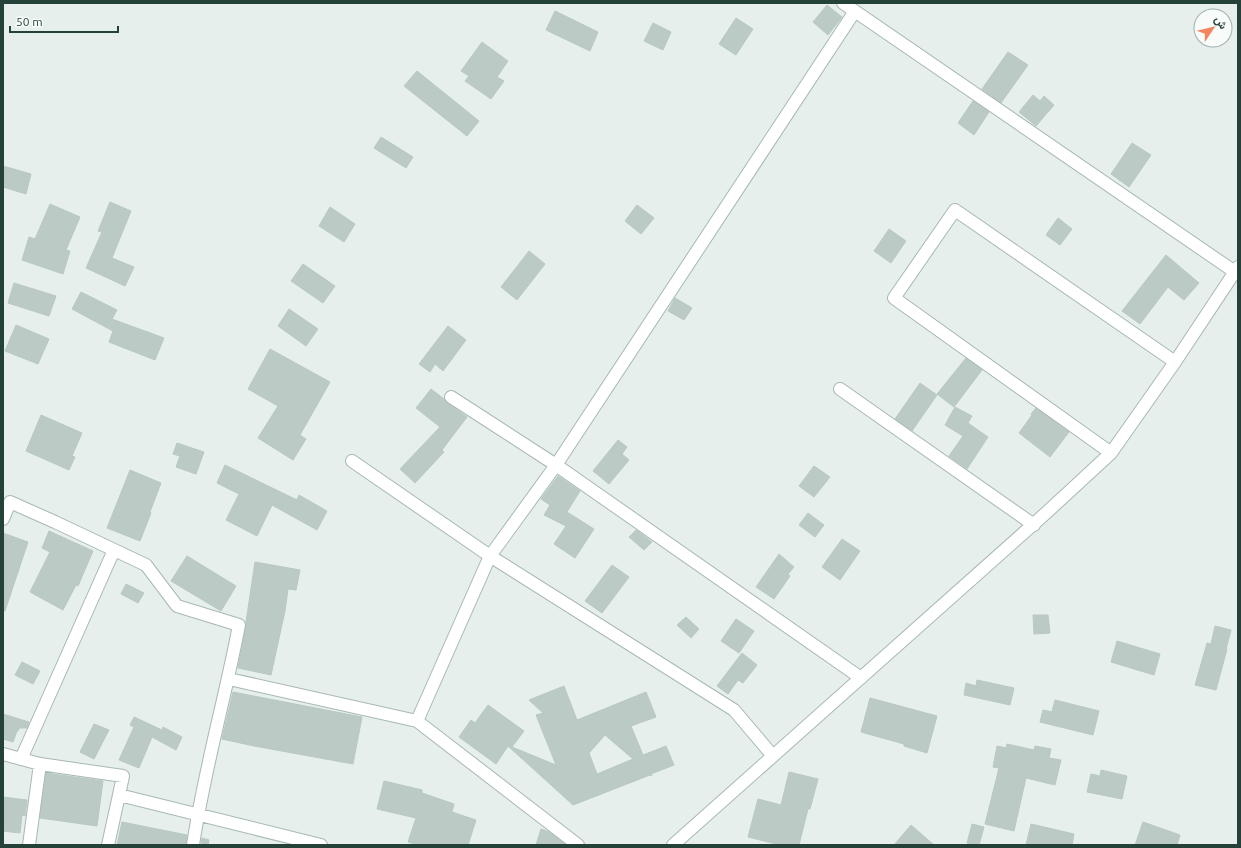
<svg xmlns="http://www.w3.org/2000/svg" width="1241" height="848" viewBox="0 0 1241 848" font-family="Ubuntu,Vazirmatn,sans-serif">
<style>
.building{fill:#bbcac4;stroke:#b8c9c2;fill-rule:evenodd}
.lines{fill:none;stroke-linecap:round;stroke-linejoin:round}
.street-casing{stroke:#a8b8b2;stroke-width:14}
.street{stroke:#fff;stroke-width:12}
</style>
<rect width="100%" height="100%" fill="#e6efeb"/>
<path class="building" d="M 827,5 L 842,17 L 828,35 L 813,22 Z
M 555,11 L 598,32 L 590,51 L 546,30 Z
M 736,18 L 753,29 L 736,55 L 719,44 Z
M 653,23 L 671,32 L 663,50 L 644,41 Z
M 482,42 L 508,61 L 497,77 L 504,81 L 491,99 L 465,81 L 469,76 L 461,71 Z
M 1008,52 L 1028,65 L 1001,103 L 982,89 Z
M 417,71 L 479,121 L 467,136 L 404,86 Z
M 1033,95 L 1040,101 L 1044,96 L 1054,105 L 1036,126 L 1019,112 Z
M 973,101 L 989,112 L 974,135 L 958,123 Z
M 381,137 L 413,157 L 406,168 L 374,148 Z
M 1132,143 L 1151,155 L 1129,187 L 1111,174 Z
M 3,166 L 31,174 L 26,194 L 3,187 Z
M 110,202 L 131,211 L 112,258 L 134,267 L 125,286 L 86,268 L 102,232 L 98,231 Z
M 50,204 L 80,217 L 66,250 L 70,251 L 63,274 L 22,260 L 29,237 L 35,239 Z
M 637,205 L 654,218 L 641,234 L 625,221 Z
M 330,207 L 355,224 L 344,242 L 319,226 Z
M 1058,218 L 1072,229 L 1060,245 L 1046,235 Z
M 889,229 L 906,241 L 891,263 L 874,251 Z
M 529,251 L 545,264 L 517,300 L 501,287 Z
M 1166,255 L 1199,283 L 1184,300 L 1168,287 L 1140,324 L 1122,311 Z
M 303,264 L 335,286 L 323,303 L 291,281 Z
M 14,283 L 56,296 L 49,316 L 8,303 Z
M 81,292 L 117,310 L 112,319 L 164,338 L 155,360 L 109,342 L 113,331 L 72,309 Z
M 675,298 L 692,308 L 684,320 L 668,311 Z
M 289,309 L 318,329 L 306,346 L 278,326 Z
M 16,325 L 49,339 L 38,364 L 5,351 Z
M 448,326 L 466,340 L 443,371 L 435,364 L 430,372 L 419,364 Z
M 270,349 L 330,382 L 300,435 L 306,439 L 293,460 L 258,438 L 278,406 L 248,389 Z
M 966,358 L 982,370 L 954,407 L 937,394 Z
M 920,383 L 937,395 L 912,431 L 895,419 Z
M 431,389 L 444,399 L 447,403 L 467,417 L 442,450 L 444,452 L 415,483 L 400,469 L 440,427 L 416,408 Z
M 955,407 L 972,416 L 968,423 L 988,437 L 967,469 L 949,456 L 963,436 L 945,425 Z
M 1036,408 L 1069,432 L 1050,457 L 1019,433 L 1032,415 L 1031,414 Z
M 41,415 L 82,433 L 72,456 L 75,457 L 69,470 L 26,451 Z
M 618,440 L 627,447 L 622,454 L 629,460 L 609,484 L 593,471 Z
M 177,443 L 204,452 L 196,474 L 176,467 L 180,456 L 173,454 Z
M 225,465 L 297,500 L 299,495 L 327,511 L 317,530 L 272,505 L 257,536 L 226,520 L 239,494 L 217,483 Z
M 814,466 L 830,477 L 814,497 L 799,486 Z
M 130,470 L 161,483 L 150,512 L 151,513 L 140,541 L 107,528 Z
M 558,476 L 580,491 L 567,512 L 594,529 L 575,558 L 554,544 L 566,526 L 544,515 L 550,505 L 541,499 Z
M 808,513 L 824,525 L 815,537 L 799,525 Z
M 636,530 L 652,542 L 644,550 L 629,537 Z
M 49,531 L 93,551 L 78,586 L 76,585 L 63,610 L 30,592 L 50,552 L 42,548 Z
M 3,533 L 28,542 L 5,611 L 3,611 Z
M 842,539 L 860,551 L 840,580 L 822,567 Z
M 779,554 L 794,567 L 788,574 L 790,576 L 774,599 L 756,587 Z
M 187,556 L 236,586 L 221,611 L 171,581 Z
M 255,562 L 300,570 L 296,590 L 288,589 L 285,611 L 271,675 L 238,668 L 246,626 L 246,622 Z
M 612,565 L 629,577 L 602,613 L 585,601 Z
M 126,584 L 144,593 L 138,603 L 121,594 Z
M 1033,615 L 1048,615 L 1050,633 L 1034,634 Z
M 686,617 L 699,629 L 691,638 L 677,625 Z
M 736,619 L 754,631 L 739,653 L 721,641 Z
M 1215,626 L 1231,630 L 1226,649 L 1227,649 L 1216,690 L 1195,685 L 1207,643 L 1211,644 Z
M 1117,641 L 1160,654 L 1154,675 L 1111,662 Z
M 742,653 L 757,665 L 743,683 L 738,680 L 728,694 L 717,686 Z
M 22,662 L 40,671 L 33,684 L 15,675 Z
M 977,680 L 1014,688 L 1010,705 L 964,695 L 966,683 L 976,686 Z
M 564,686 L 577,720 L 646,692 L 656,717 L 631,726 L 643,755 L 666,746 L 674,765 L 651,774 L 652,776 L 650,775 L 573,805 L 508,746 L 496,764 L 459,737 L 471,720 L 475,723 L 488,705 L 524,731 L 512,747 L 556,765 L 536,715 L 543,713 L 529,700 ZM 605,735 L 633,759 L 597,774 L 589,753 Z
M 233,692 L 362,717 L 353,764 L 254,746 L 222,739 Z
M 870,698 L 937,716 L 927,753 L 904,746 L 904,744 L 861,732 Z
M 1055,700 L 1099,711 L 1093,735 L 1040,722 L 1043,710 L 1052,712 Z
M 3,714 L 29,722 L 27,728 L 19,728 L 18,731 L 17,731 L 13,742 L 3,739 Z
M 134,717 L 162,730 L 163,727 L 182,737 L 176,750 L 152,737 L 139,768 L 119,760 L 134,727 L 130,725 Z
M 94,724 L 109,730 L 94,759 L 80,752 Z
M 1007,744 L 1034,750 L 1035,746 L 1051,749 L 1049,758 L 1061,760 L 1055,785 L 1026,778 L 1014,831 L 985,824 L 999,768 L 993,767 L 997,746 L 1006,748 Z
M 1101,770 L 1127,776 L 1122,799 L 1087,792 L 1091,774 L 1100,776 Z
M 789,772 L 818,779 L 810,809 L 808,809 L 799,845 L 780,845 L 748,837 L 758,799 L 781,805 Z
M 46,773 L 103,781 L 97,826 L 40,818 Z
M 384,781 L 422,790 L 422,793 L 454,804 L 452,812 L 476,820 L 468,845 L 418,845 L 408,842 L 416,818 L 377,809 Z
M 3,797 L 27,800 L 25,816 L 22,815 L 20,833 L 3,831 Z
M 122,822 L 187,835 L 186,845 L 117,845 Z
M 1143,822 L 1180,835 L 1177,845 L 1135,845 Z
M 972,824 L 984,827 L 979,845 L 967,843 Z
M 1031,824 L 1074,834 L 1072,845 L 1026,845 Z
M 911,825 L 934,845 L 894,845 Z
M 541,829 L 549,832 L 566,845 L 536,845 Z
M 202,838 L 209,840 L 208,845 L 201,845 Z"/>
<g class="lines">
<defs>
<path id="street" d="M 843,3 L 1235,272
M 840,389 L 1034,525
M 451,397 L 556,465 L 861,678
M 1111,453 L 894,298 L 955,210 L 1175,362
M 352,461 L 490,556 L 734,710 L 773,756
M 3,519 L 10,502 L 55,522 L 146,565 L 177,606 L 239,625 C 225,699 204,771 193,845
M 229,679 L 417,721 L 490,556 L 556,465 L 855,11
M 417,721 L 578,845
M 3,754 L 40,764 L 29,845
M 21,759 L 114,550
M 40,764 L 123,776 L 119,795
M 108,845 L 119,795 L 321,845
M 673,845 L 1046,513 L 1111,453 L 1175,362 L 1238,267"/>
</defs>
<use href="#street" class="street-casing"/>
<use href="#street" class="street"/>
</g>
<rect width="1241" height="848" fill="none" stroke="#24423a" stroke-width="8"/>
<g transform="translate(1213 28) rotate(55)"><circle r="19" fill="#f7fbf9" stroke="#a3b1ad"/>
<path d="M0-3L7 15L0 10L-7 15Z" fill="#f4845f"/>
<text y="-6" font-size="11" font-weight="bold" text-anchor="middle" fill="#24423a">ش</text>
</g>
<path d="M10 26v6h108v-6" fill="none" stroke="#24423a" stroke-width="2"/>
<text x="16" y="26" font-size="12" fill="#24423a" stroke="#f7fbf9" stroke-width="3" paint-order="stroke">50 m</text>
</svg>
